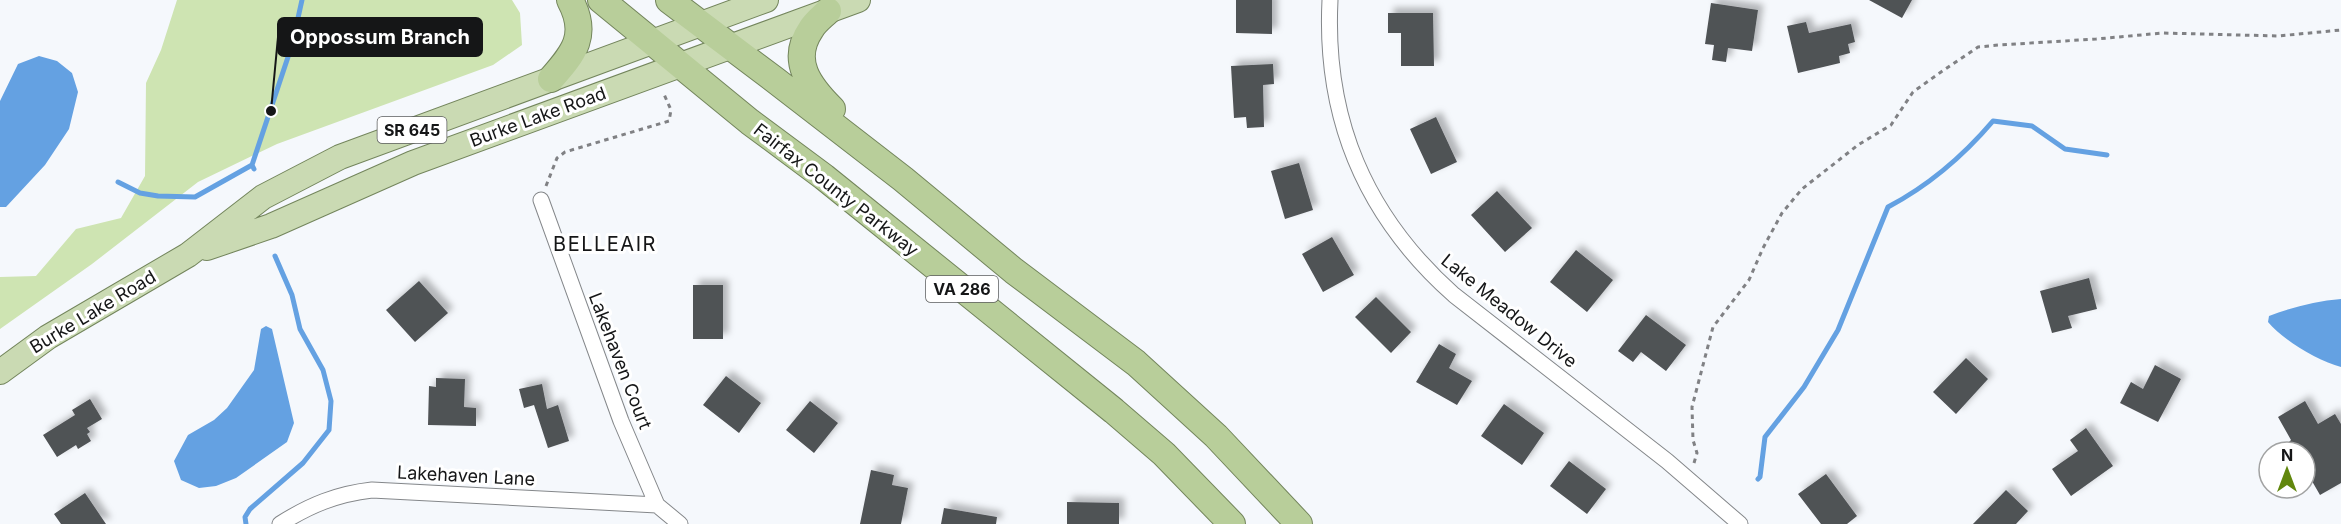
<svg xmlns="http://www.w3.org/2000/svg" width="2341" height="524" viewBox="0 0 2341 524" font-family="Inter,sans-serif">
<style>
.green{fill:#cee4b2}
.water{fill:#64a1e2}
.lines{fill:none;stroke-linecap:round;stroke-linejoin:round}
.stream{stroke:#64a1e2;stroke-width:5}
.building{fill:#4f5255;filter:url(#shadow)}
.minor-casing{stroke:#84878a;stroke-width:17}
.primary-casing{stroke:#73855c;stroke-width:26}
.trunk-casing{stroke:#73855c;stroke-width:28}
.path{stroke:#808184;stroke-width:3;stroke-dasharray:4.5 4.5;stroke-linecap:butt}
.minor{stroke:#fff;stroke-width:15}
.primary{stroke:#cadab3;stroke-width:24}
.trunk{stroke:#b8ce9a;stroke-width:26}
.labels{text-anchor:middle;stroke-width:6;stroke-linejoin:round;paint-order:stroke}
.shield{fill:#fff;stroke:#5b5c5d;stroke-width:1.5}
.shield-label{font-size:16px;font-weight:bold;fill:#151617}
.street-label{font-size:18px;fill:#151617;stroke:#fff}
.neighbourhood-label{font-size:20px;letter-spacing:1.5px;fill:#151617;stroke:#fff}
.leader{fill:none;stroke:#151617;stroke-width:2}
.callout-dot{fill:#151617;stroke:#fff;stroke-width:2}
.callout{fill:#151617;stroke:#151617;stroke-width:2}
.callout-label{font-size:20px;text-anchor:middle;font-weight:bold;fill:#fff}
</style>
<defs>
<filter id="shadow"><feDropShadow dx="5.5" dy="-5.5" stdDeviation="3" flood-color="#0004"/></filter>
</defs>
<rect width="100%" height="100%" fill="#f5f8fc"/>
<path class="green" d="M 177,0 L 512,0 L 520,13 L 522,45 L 493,65 L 277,144 L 198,182 L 92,264 L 0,329 L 0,277 L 36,276 L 76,229 L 121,218 L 145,176 L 146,83 L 161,50 Z"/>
<path class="water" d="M 39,56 L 57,61 L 72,73 L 78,92 L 69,129 L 45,165 L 6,207 L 0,207 L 0,101 L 18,64 Z
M 2341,299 L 2341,367 C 2318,361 2283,340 2268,322 L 2269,316 C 2293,307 2316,301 2341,299 Z
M 266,326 L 272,329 L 294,423 L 287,442 L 236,478 L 216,486 L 199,488 L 181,480 L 174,461 L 188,435 L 214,420 L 227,408 L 254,370 L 261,329 Z"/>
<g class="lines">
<path class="stream" d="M 254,169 L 252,165 L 292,45 L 302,0
M 118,182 L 140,193 L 158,196 L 195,197 L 252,165
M 1758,479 L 1760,477 L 1765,437 L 1804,387 L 1838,330 L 1888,207 C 1928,186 1964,155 1993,121 L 2032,126 L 2065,149 L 2107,155
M 246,524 L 245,517 L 250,509 L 303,463 L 329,430 L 331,401 L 323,370 L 300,329 L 292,295 L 275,256"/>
</g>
<path class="building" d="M 1236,0 L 1272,0 L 1272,34 L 1236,33 Z
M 1869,0 L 1912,0 L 1902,18 Z
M 1711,3 L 1758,10 L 1752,51 L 1728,48 L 1726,62 L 1712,60 L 1714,45 L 1705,44 Z
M 1388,13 L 1433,13 L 1434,66 L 1401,66 L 1401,33 L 1388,33 Z
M 1806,22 L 1809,33 L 1851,24 L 1855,42 L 1848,44 L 1850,53 L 1839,56 L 1840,63 L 1798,73 L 1787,26 Z
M 1273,64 L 1274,84 L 1263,85 L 1264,127 L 1247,128 L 1246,117 L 1234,118 L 1231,66 Z
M 1436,117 L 1457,162 L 1431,174 L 1410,129 Z
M 1299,163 L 1313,210 L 1285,219 L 1271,171 Z
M 1497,191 L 1532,228 L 1505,252 L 1471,215 Z
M 1332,237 L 1354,275 L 1323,292 L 1302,254 Z
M 1576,250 L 1613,280 L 1587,312 L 1550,282 Z
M 2089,278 L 2097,309 L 2068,316 L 2072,328 L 2052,333 L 2040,291 Z
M 419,281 L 448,313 L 415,342 L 386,310 Z
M 693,285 L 723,285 L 723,339 L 693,339 Z
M 1376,297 L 1411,332 L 1391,353 L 1355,317 Z
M 1646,315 L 1686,345 L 1666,371 L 1641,352 L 1633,362 L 1618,351 Z
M 1439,344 L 1456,354 L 1449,368 L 1472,381 L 1457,405 L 1416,382 Z
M 1966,358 L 1988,379 L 1956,414 L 1933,392 Z
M 2155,365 L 2181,379 L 2158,422 L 2120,403 L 2131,382 L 2143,389 Z
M 726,376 L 761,403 L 739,433 L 703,405 Z
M 436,378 L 465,379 L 464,407 L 476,408 L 476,426 L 428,425 L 429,386 L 436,387 Z
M 542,384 L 547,409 L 558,405 L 569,441 L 548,448 L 534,405 L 524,408 L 519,389 Z
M 90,399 L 102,419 L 87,428 L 90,432 L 87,434 L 91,441 L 78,449 L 76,445 L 57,457 L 43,435 L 75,415 L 72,410 Z
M 810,401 L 838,423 L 814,453 L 786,430 Z
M 2305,401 L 2318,424 L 2335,414 L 2341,424 L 2341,483 L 2320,495 L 2305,469 L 2305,452 L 2295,452 L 2289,442 L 2291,440 L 2278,417 Z
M 1504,404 L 1544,433 L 1522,465 L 1481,436 Z
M 2086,428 L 2113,466 L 2071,496 L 2052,469 L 2078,451 L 2070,440 Z
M 1569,461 L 1606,489 L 1587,514 L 1550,486 Z
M 871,470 L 894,475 L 892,485 L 908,488 L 901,524 L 860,524 Z
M 1826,474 L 1857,516 L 1847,524 L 1821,524 L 1798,494 Z
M 2006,490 L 2028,511 L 2016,524 L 1973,524 Z
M 85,493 L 106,524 L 61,524 L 54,514 Z
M 1067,502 L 1119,503 L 1119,524 L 1067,524 Z
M 944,508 L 997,517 L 996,524 L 941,524 Z"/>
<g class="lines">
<defs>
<path id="minor" d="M 1330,0 C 1324,119 1365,216 1454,295 L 1667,461 L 1740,524
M 541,200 L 621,421 L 657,505 L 680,524
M 280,524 C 310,505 337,494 372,490 L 657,505"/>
<path id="primary" d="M 207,248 L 271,226 L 413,163 L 858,0
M 0,372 L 48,337 L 188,255 L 263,197 L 340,157 L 766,0"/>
<path id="trunk" d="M 601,0 L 750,122 L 824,177 L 1114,411 L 1164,454 L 1232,524
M 669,0 L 775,80 L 903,179 L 1014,271 L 1136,363 L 1216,436 L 1299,524
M 828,11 C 822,17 815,22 811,29 C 789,61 810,87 832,109
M 551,79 C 574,53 589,35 570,0"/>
</defs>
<use href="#minor" class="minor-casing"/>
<use href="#primary" class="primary-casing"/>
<use href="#trunk" class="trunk-casing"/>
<path class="path" d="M 546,186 L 557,158 L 565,152 L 669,121 L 671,110 L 663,92
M 1694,463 L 1697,453 L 1693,440 L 1692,407 L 1713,327 L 1749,280 L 1763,248 L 1782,213 L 1802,189 L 1858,145 L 1891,125 L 1913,92 L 1941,72 L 1978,47 L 1999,45 L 2096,39 L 2163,33 L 2278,36 L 2341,30"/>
<use href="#minor" class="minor"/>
<use href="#primary" class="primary"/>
<use href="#trunk" class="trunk"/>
</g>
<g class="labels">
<g class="shield">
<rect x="377.5" y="117" width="69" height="26" rx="4.5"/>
<rect x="926" y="276" width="72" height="26" rx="4.5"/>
</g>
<g class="shield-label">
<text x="412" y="136">SR 645</text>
<text x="962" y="295">VA 286</text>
</g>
<g class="street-label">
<text transform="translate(538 117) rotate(-20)" y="6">Burke Lake Road</text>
<text transform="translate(836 190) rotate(38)" y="6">Fairfax County Parkway</text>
<text transform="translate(1509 311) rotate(39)" y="6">Lake Meadow Drive</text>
<text transform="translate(93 312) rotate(-31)" y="6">Burke Lake Road</text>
<text transform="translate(620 361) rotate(69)" y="6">Lakehaven Court</text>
<text transform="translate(466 476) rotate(3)" y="6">Lakehaven Lane</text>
</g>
<g class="neighbourhood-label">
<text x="605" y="251">BELLEAIR</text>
</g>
</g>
<path class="leader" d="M271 111L278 37"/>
<circle class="callout-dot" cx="271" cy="111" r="6"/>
<rect class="callout" x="278" y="18" width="204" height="38" rx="6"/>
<g class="callout-label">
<text x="380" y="44">Oppossum Branch</text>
</g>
<g transform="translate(2287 470)"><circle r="28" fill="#ffffff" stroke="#a1a2a2" stroke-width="1.5"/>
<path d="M0-4.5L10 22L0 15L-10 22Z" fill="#61870d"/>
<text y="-9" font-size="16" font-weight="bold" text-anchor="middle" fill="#151617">N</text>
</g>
</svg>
